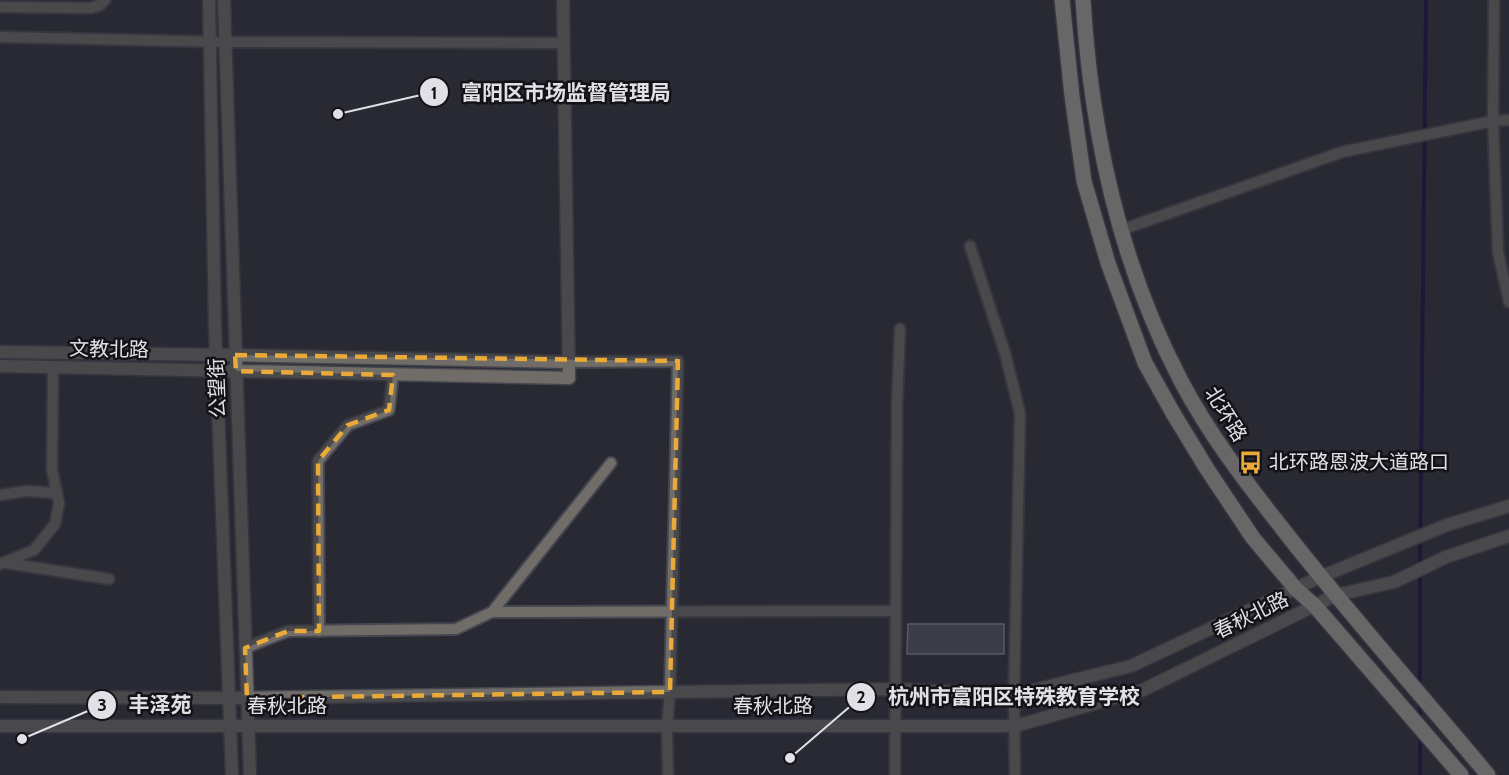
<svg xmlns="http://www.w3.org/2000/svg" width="1509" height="775" font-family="Cabin,'Noto Sans SC',sans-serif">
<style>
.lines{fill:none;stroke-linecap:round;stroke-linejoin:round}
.stream{stroke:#11013d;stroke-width:4}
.building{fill:#52525d;stroke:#92929e;stroke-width:1.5}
.minor-casing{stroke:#464650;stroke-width:14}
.tertiary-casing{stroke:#464650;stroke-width:15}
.primary-casing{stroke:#464650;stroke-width:18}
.minor{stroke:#706d69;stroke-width:10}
.tertiary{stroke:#706d69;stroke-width:12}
.primary{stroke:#b6b0a7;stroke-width:15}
.marked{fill:none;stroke:#eaaa39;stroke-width:4.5;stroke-dasharray:12 8;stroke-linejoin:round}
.labels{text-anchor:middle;stroke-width:5;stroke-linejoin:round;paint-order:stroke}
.street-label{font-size:20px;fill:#e0e0e7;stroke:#121217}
.poi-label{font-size:20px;fill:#e0e0e7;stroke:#121217;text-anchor:start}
.leader{fill:none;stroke:#e0e0e7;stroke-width:2}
.callout-dot{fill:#e0e0e7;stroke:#121217;stroke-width:2}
.mark-label{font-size:18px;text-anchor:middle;font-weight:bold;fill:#111}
.callout-label{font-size:21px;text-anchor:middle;font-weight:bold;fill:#e0e0e7;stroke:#121217;stroke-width:5;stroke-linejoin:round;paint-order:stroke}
</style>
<rect width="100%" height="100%" fill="#292933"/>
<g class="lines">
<g class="stream">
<path d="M1420 566 1426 0"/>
<path d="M1420 574V686"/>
<path d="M1420 703V719"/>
<path d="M1420 775V736"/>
</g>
</g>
<path class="building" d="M908 624H1004V654H907Z"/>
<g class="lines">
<defs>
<g id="minor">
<path d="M1494 0 1493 121 1498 252 1509 302"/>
<path d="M0 7 91 8 100 5 105 0"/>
<path d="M0 37 225 42 564 43"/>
<path d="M1121 230 1342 152 1493 121 1509 120"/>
<path d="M970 246 1005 353 1020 414 1014 695 1015 775"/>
<path d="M569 362 678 361 670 692 667 726 668 775"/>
<path d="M0 495 27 491 57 493"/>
<path d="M6 563 109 579"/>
<path d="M0 564 34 550 55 524 59 503 52 470 53 368"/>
<path d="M492 612 611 463"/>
<path d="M319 631 318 461 348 425 389 410 393 375"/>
<path d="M245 648 288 631 456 629 492 612 895 611"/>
<path d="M895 775 897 404 900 329"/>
</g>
<g id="tertiary">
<path d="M209 0 215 328 232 775"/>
<path d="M224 0 250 775"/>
<path d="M0 352 235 355 569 362"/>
<path d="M0 366 569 378 563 0"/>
<path d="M0 697 229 698 895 689 1014 695 1131 666 1320 577 1447 525 1509 506"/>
<path d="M0 726H1015L1143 690 1336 595 1394 582 1446 557 1509 536"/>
</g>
<g id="primary">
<path d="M1062 0 1072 96 1084 181 1108 263 1145 363 1173 413 1207 469 1253 538 1296 589 1315 606 1461 775"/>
<path d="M1083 0C1091 131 1119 262 1180 379 1208 433 1245 481 1282 528 1348 613 1420 693 1488 775"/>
</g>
</defs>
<use href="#minor" class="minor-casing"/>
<use href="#tertiary" class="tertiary-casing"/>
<use href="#primary" class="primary-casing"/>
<use href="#minor" class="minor"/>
<use href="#tertiary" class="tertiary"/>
<use href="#primary" class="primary"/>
</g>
<path d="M0 0H1509V775H0ZM235 355 678 361 670 692 247 698 245 648 288 631H319L318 461 348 425 389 410 393 375 236 371Z" fill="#292933" fill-opacity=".55" fill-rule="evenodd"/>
<path class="marked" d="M235 355 678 361 670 692 247 698 245 648 288 631H319L318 461 348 425 389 410 393 375 236 371Z"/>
<defs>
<symbol id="bus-bare" viewBox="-9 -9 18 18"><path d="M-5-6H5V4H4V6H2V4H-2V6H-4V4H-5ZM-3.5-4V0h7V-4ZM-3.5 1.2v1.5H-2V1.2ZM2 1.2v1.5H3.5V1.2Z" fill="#eaaa39" stroke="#121217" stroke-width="2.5" paint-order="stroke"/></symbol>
</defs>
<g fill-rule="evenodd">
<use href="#bus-bare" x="1234" y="446" width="33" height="33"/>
</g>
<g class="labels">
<g class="street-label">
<text transform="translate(109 349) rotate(1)" y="7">文教北路</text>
<text transform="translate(217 388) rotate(-92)" y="7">公望街</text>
<text transform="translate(1226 414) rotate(58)" y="7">北环路</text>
<text transform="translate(1251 615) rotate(-26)" y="7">春秋北路</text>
<text x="287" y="713">春秋北路</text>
<text x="773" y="713">春秋北路</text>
</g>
<g class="poi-label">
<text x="1269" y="469">北环路恩波大道路口</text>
</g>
</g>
<path class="leader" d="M338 114L434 92M790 758L861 697M22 739L102 705"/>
<g class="callout-dot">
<circle cx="338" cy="114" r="6"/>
<circle cx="790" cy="758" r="6"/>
<circle cx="22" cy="739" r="6"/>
<circle cx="434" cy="92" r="15"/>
<circle cx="861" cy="697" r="15"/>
<circle cx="102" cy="705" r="15"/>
</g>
<g class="mark-label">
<text x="434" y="99">1</text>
<text x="861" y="703">2</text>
<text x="102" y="711">3</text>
</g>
<g class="callout-label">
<text x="566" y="100">富阳区市场监督管理局</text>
<text x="1014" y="704">杭州市富阳区特殊教育学校</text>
<text x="160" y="712">丰泽苑</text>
</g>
</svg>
